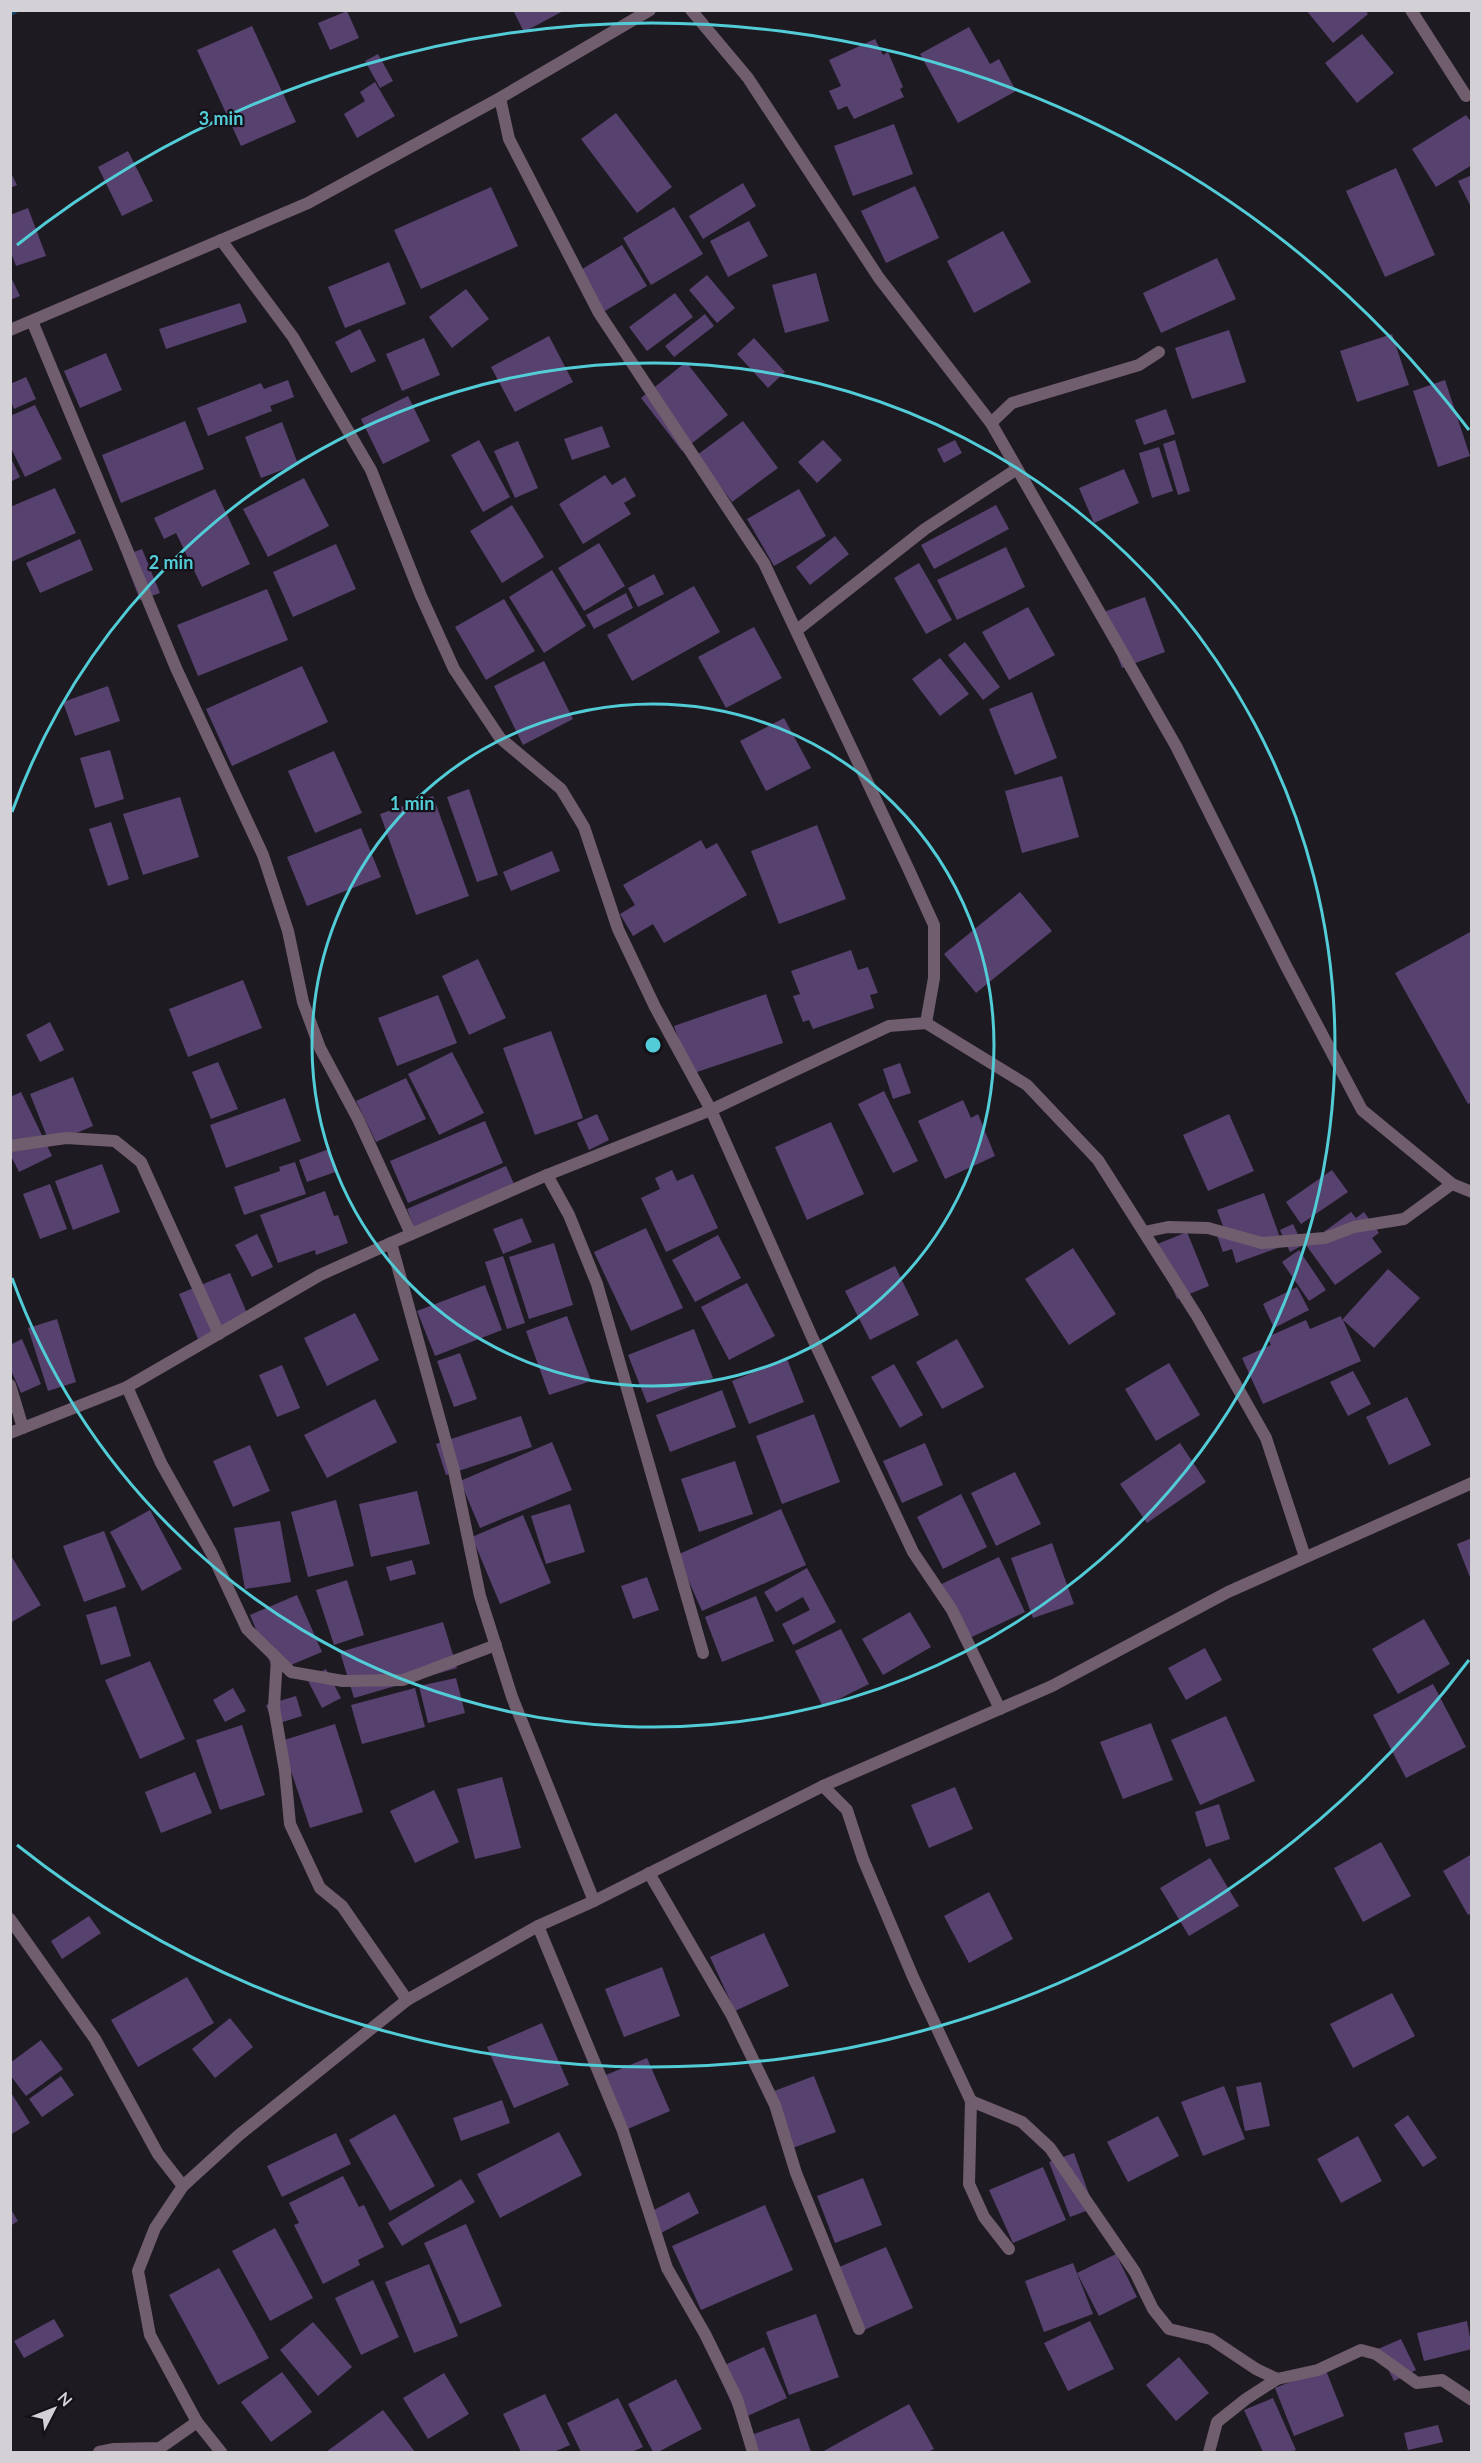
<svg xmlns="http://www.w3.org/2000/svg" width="1482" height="2463" font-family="Lato,sans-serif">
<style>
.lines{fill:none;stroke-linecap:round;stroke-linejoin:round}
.stream{stroke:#13486a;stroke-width:8}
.building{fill:#57416f}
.minor{stroke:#705d6d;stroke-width:12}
.ring{fill:none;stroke:#52ccd6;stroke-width:3}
.centre{fill:#52ccd6;stroke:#151119;stroke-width:3}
.ring-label{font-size:18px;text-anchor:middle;font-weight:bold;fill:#52ccd6;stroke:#151119;stroke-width:4.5;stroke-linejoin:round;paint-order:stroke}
</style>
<rect width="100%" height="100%" fill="#1e1a22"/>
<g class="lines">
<path class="stream" d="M10 12 14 10"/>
</g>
<g class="building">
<path d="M513 10H565L524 32Z"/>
<path d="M1306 10H1365L1368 14 1333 43Z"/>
<path d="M347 11 359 38 330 50 318 23Z"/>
<path d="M252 26 296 122 241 146 197 50Z"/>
<path d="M969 27 990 64 999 59 1016 91 958 123 920 54Z"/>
<path d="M1362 34 1394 73 1357 103 1325 63Z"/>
<path d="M875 39 883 55 888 52 903 87 900 89 904 97 854 119 847 106 838 110 829 91 841 86 829 60Z"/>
<path d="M378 54 393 81 380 88 365 61Z"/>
<path d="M375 82 395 116 357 138 344 114 365 101 360 92Z"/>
<path d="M616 113 672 187 637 213 581 139Z"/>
<path d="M1466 115 1472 123V165L1436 187 1412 149Z"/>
<path d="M894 124 913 174 853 196 834 146Z"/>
<path d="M128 151 153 201 122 216 98 167Z"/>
<path d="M1396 168 1435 255 1385 277 1346 191Z"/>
<path d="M10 171 17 185 10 188Z"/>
<path d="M1472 175V209L1458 181Z"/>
<path d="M743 183 756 206 703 239 689 216Z"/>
<path d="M915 186 939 238 886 263 861 211Z"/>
<path d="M491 187 518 246 421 289 394 230Z"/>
<path d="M674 207 703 254 651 285 623 238Z"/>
<path d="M28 208 46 256 16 266 10 250V215Z"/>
<path d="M749 221 768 256 728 277 710 241Z"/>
<path d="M1003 231 1031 282 974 313 947 261Z"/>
<path d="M622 245 647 286 603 312 579 271Z"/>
<path d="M1217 258 1236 299 1161 333 1143 293Z"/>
<path d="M389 262 406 304 345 328 328 287Z"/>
<path d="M816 273 829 321 785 333 772 285Z"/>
<path d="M10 275 20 296 10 300Z"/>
<path d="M707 275 735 308 717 323 689 290Z"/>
<path d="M466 289 489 319 452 348 429 317Z"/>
<path d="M675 293 693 317 647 351 629 327Z"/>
<path d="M240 303 247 322 166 349 159 329Z"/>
<path d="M705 314 714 326 674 357 665 346Z"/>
<path d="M360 329 376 361 351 373 335 342Z"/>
<path d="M1229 330 1246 382 1192 399 1175 348Z"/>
<path d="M1392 334 1409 385 1357 402 1340 351Z"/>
<path d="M549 336 573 382 515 412 491 367Z"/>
<path d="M424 338 440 375 402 391 386 354Z"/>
<path d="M754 338 785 372 768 388 737 354Z"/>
<path d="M106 353 122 390 80 408 64 371Z"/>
<path d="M686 362 728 415 682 451 641 398Z"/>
<path d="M26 377 36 399 14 409 10 400V384Z"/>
<path d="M288 380 294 397 270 406 272 411 208 436 197 408 261 383 264 389Z"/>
<path d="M1445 380 1470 456 1438 467 1413 391Z"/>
<path d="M408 396 430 441 383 464 361 419Z"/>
<path d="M35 405 62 459 25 477 10 446V416Z"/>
<path d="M1166 409 1175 434 1144 445 1135 420Z"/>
<path d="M185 421 204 469 121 503 102 455Z"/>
<path d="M743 421 778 468 732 502 697 455Z"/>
<path d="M282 422 298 464 261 478 245 437Z"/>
<path d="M602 426 610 447 572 460 564 439Z"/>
<path d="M479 440 510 497 483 512 451 455Z"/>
<path d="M823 440 842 460 817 483 798 462Z"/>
<path d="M955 440 962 453 944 463 937 449Z"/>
<path d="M1175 440 1190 491 1178 495 1163 444Z"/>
<path d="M518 441 538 488 515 498 494 451Z"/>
<path d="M1159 447 1173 491 1152 498 1139 453Z"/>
<path d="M10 456 20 477 10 482Z"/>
<path d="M1124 469 1139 503 1094 523 1079 488Z"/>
<path d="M605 475 612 485 625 477 636 496 624 503 631 514 583 544 559 504Z"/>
<path d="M304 478 329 526 268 557 243 509Z"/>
<path d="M55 488 76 533 11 562 10 507Z"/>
<path d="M215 489 250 564 202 587 176 533 164 539 154 518Z"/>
<path d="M799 489 826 536 774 566 747 519Z"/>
<path d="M512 505 544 557 502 583 470 531Z"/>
<path d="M996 505 1009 529 934 569 921 545Z"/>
<path d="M835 536 849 554 810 585 796 567Z"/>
<path d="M80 539 93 570 40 593 26 563Z"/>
<path d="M599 543 625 586 584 611 558 568Z"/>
<path d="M336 544 356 589 293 617 273 572Z"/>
<path d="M1006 547 1025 587 957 620 937 580Z"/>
<path d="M142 549 160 593 140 600 123 556Z"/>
<path d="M919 563 952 620 926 634 894 578Z"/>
<path d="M552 570 586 626 544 653 509 597Z"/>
<path d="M654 574 664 594 638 607 628 588Z"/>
<path d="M694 586 720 632 632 681 607 635Z"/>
<path d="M267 589 288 640 198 676 177 625Z"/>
<path d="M626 593 633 608 594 629 586 615Z"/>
<path d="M1145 597 1165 652 1122 668 1101 613Z"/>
<path d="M504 599 535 651 486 680 455 627Z"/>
<path d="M1028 607 1055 655 1009 680 982 632Z"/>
<path d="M754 627 782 678 726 708 698 657Z"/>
<path d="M965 642 1000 687 983 700 948 655Z"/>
<path d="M940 658 969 694 940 716 912 679Z"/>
<path d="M544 661 573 719 523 745 494 686Z"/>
<path d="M302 666 328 722 232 766 206 709Z"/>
<path d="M108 686 120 721 75 736 63 702Z"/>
<path d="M1032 692 1057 758 1015 775 989 709Z"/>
<path d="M784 718 811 768 766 791 740 741Z"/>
<path d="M110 750 124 799 95 808 80 758Z"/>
<path d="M334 751 362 813 315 833 288 771Z"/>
<path d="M1062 776 1079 837 1022 853 1005 791Z"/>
<path d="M469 789 498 875 477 882 447 797Z"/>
<path d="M433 796 469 896 416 915 380 814Z"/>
<path d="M180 797 199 857 143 875 123 814Z"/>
<path d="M111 822 129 879 108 886 89 829Z"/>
<path d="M817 825 846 899 779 924 751 851Z"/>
<path d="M361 828 381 877 307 906 287 857Z"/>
<path d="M701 840 706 849 717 843 747 895 664 943 653 924 633 936 620 914 635 905 623 885Z"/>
<path d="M552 851 560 871 511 891 503 872Z"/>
<path d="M1020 892 1052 931 976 993 944 954Z"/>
<path d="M1472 931V1102L1468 1104 1395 973Z"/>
<path d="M851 950 858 970 868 967 878 993 870 995 874 1008 813 1029 809 1020 803 1022 793 996 800 994 791 971Z"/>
<path d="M478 959 506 1018 469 1035 442 976Z"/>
<path d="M243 980 262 1028 188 1057 169 1009Z"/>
<path d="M766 994 783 1043 691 1074 674 1026Z"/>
<path d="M438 995 457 1043 397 1066 378 1018Z"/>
<path d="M50 1022 64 1050 40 1062 26 1035Z"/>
<path d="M551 1031 583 1118 535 1135 503 1048Z"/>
<path d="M452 1052 484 1113 439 1135 408 1074Z"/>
<path d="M218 1062 238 1109 211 1119 192 1072Z"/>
<path d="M900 1063 911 1093 893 1099 883 1069Z"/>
<path d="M73 1077 93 1126 50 1144 30 1094Z"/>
<path d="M406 1078 426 1119 376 1142 356 1101Z"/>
<path d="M884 1091 918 1161 893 1173 858 1104Z"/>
<path d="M21 1092 52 1156 19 1172 10 1154V1097Z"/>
<path d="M285 1098 301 1141 226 1168 210 1125Z"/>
<path d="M963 1100 971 1118 978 1114 995 1156 945 1179 918 1121Z"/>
<path d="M597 1114 609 1140 589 1150 577 1123Z"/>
<path d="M1229 1114 1254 1171 1208 1191 1183 1135Z"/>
<path d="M485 1121 503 1163 408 1203 390 1161Z"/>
<path d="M831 1122 864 1194 807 1220 775 1147Z"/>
<path d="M329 1149 338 1171 307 1182 299 1160Z"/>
<path d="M295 1162 306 1194 244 1215 234 1187 280 1171 279 1167Z"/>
<path d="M102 1164 120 1212 73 1230 55 1181Z"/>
<path d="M506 1166 514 1184 414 1227 407 1209Z"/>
<path d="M672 1170 677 1181 693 1174 718 1228 666 1252 641 1198 660 1189 655 1178Z"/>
<path d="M1332 1170 1348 1192 1301 1224 1286 1202Z"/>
<path d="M50 1184 67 1229 40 1239 23 1194Z"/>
<path d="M325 1191 334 1216 338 1215 348 1243 316 1255 315 1250 278 1263 260 1215Z"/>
<path d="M1264 1193 1283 1246 1236 1263 1232 1249 1223 1252 1215 1230 1223 1226 1217 1210Z"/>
<path d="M1351 1212 1356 1218 1364 1212 1379 1233 1372 1238 1382 1252 1335 1285 1306 1245Z"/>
<path d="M522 1218 532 1242 503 1254 493 1229Z"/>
<path d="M1293 1224 1303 1245 1290 1252 1280 1230Z"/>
<path d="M646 1228 683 1308 631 1331 594 1252Z"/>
<path d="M1187 1232 1209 1286 1177 1299 1155 1245Z"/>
<path d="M257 1234 273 1267 252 1277 235 1245Z"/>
<path d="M718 1235 741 1278 695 1302 672 1260Z"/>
<path d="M554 1243 573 1305 529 1319 509 1257Z"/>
<path d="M1073 1248 1116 1314 1069 1345 1025 1279Z"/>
<path d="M1299 1250 1326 1290 1309 1301 1282 1262Z"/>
<path d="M503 1256 525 1323 507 1329 485 1262Z"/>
<path d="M895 1266 919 1315 870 1340 845 1291Z"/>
<path d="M1388 1269 1420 1298 1374 1348 1343 1320 1361 1361 1263 1404 1242 1358 1271 1345 1267 1337 1306 1320 1310 1329 1341 1316 1342 1320Z"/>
<path d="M230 1273 249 1318 198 1339 179 1294Z"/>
<path d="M747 1283 775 1336 729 1360 701 1307Z"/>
<path d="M485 1285 502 1330 435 1356 417 1311Z"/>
<path d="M1297 1287 1309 1310 1274 1328 1263 1304Z"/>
<path d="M355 1313 379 1360 327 1386 304 1338Z"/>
<path d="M567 1316 591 1381 549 1395 526 1331Z"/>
<path d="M57 1319 76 1382 48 1391 28 1328Z"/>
<path d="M694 1329 713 1378 647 1403 628 1355Z"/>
<path d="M22 1339 41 1384 21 1393 10 1368V1345Z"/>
<path d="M957 1339 984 1387 942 1409 916 1362Z"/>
<path d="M460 1353 477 1399 454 1407 437 1361Z"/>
<path d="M787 1359 804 1402 749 1424 732 1381Z"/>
<path d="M1169 1363 1200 1415 1156 1441 1125 1389Z"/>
<path d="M894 1364 923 1415 900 1428 871 1377Z"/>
<path d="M282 1365 300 1408 277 1417 259 1375Z"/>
<path d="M1353 1371 1371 1404 1348 1416 1330 1382Z"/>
<path d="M722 1390 736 1427 670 1452 656 1415Z"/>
<path d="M1407 1397 1431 1445 1389 1465 1366 1417Z"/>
<path d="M375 1399 397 1442 327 1478 304 1435Z"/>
<path d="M814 1414 840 1482 782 1504 756 1436Z"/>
<path d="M521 1416 532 1447 446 1475 436 1444Z"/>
<path d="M552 1442 572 1490 480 1528 460 1481Z"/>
<path d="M925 1443 943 1485 902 1503 883 1461Z"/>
<path d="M1180 1443 1206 1482 1147 1523 1120 1484Z"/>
<path d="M250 1445 270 1491 233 1507 213 1461Z"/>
<path d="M735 1461 753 1514 699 1532 681 1479Z"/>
<path d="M1015 1472 1041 1524 996 1546 971 1493Z"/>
<path d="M417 1491 430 1544 371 1557 359 1504Z"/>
<path d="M961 1494 987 1547 943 1569 917 1517Z"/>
<path d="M336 1500 354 1566 308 1577 291 1512Z"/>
<path d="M570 1504 585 1552 546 1564 531 1516Z"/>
<path d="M781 1509 806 1565 702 1611 677 1555Z"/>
<path d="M150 1510 182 1569 142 1591 110 1532Z"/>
<path d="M523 1515 551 1583 500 1604 472 1537Z"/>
<path d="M280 1521 291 1582 245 1589 234 1528Z"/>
<path d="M104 1531 126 1587 84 1602 63 1546Z"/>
<path d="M1472 1538V1580H1471L1457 1544Z"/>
<path d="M1052 1543 1074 1604 1033 1618 1011 1558Z"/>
<path d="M10 1554 41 1605 10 1623Z"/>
<path d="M999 1557 1025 1612 961 1642 935 1587Z"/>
<path d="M412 1560 416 1574 390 1581 386 1567Z"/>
<path d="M807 1568 836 1622 793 1645 782 1624 810 1610 803 1597 776 1612 764 1592Z"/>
<path d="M647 1577 659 1610 633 1619 621 1586Z"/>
<path d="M347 1580 364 1635 334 1645 316 1590Z"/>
<path d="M297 1595 322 1652 274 1672 250 1615Z"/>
<path d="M756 1596 774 1641 722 1662 705 1617Z"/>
<path d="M116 1606 131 1656 101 1665 86 1615Z"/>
<path d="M910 1612 931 1647 883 1675 862 1639Z"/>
<path d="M1424 1619 1450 1664 1398 1694 1372 1649Z"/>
<path d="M443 1622 457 1668 354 1698 340 1652Z"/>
<path d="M841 1629 869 1684 823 1707 795 1651Z"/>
<path d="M1205 1648 1222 1680 1186 1700 1168 1668Z"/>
<path d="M150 1661 185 1739 140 1759 105 1680Z"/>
<path d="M326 1669 341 1698 322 1708 307 1679Z"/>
<path d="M456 1678 465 1713 428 1723 419 1686Z"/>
<path d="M1433 1684 1466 1747 1406 1778 1373 1715Z"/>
<path d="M233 1688 246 1711 225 1722 213 1700Z"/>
<path d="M415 1688 425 1727 362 1744 351 1705Z"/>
<path d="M296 1696 302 1716 273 1725 266 1705Z"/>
<path d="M1226 1716 1255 1781 1200 1805 1171 1740Z"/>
<path d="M1151 1723 1173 1780 1123 1799 1100 1742Z"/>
<path d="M335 1724 363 1812 310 1828 281 1741Z"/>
<path d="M242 1725 265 1795 220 1810 196 1740Z"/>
<path d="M195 1772 212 1813 161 1833 145 1792Z"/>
<path d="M502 1777 521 1848 475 1859 457 1789Z"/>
<path d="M955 1787 973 1829 929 1848 911 1805Z"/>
<path d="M434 1790 459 1842 415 1863 390 1811Z"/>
<path d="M1219 1804 1230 1839 1206 1847 1195 1812Z"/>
<path d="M1381 1842 1411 1896 1363 1922 1334 1868Z"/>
<path d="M1472 1854V1913L1468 1915 1443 1871Z"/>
<path d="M1210 1858 1239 1906 1189 1936 1160 1888Z"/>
<path d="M989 1892 1013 1939 969 1963 944 1916Z"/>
<path d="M89 1916 101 1933 62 1959 51 1941Z"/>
<path d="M764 1933 789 1986 735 2011 710 1957Z"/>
<path d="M662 1967 680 2016 624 2037 605 1989Z"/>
<path d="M187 1977 214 2023 138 2067 111 2020Z"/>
<path d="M1392 1993 1415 2036 1353 2068 1330 2024Z"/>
<path d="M230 2018 253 2047 215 2078 192 2049Z"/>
<path d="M542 2023 569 2085 514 2108 487 2047Z"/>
<path d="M41 2040 63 2069 26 2096 10 2075V2063Z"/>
<path d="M647 2058 670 2111 623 2131 601 2077Z"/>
<path d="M61 2076 74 2095 42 2117 29 2099Z"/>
<path d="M814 2076 836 2132 790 2149 769 2093Z"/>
<path d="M1261 2082 1270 2126 1245 2131 1236 2087Z"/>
<path d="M1224 2086 1245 2139 1203 2156 1181 2102Z"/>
<path d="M10 2091 30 2123 10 2135Z"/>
<path d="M502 2100 510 2123 461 2141 453 2118Z"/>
<path d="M395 2114 435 2186 390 2211 349 2140Z"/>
<path d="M1408 2115 1437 2158 1423 2167 1394 2125Z"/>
<path d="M1158 2116 1179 2156 1128 2182 1107 2142Z"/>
<path d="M559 2132 582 2175 500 2218 477 2174Z"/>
<path d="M336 2133 351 2164 282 2197 267 2166Z"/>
<path d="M1358 2136 1382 2181 1341 2203 1317 2159Z"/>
<path d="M1074 2153 1094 2208 1070 2217 1049 2162Z"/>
<path d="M1043 2167 1066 2220 1013 2243 989 2190Z"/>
<path d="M343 2176 359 2207 364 2205 384 2247 358 2260 360 2265 323 2284 294 2225 299 2223 289 2203Z"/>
<path d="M863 2178 882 2225 835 2243 817 2196Z"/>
<path d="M461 2179 475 2202 402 2246 388 2223Z"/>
<path d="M689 2192 699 2213 661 2233 650 2212Z"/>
<path d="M765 2205 793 2270 701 2310 672 2246Z"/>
<path d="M10 2208 18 2221 10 2226Z"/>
<path d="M466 2224 502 2306 460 2324 424 2243Z"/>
<path d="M275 2228 313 2298 270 2321 232 2251Z"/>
<path d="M886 2247 913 2308 864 2330 837 2268Z"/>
<path d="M1116 2254 1137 2297 1099 2316 1077 2273Z"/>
<path d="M1073 2263 1093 2314 1044 2332 1025 2281Z"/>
<path d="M429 2264 458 2336 414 2353 385 2282Z"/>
<path d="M219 2268 269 2358 218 2385 169 2295Z"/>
<path d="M373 2280 399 2337 361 2355 335 2298Z"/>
<path d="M816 2314 839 2377 789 2395 766 2332Z"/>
<path d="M54 2319 64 2336 24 2358 14 2341Z"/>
<path d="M1090 2321 1114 2369 1068 2391 1044 2343Z"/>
<path d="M1467 2321 1472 2349 1424 2361 1417 2333Z"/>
<path d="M313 2322 352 2367 318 2396 280 2350Z"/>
<path d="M1401 2339 1416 2370 1394 2381 1378 2349Z"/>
<path d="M764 2347 787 2398 739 2420 716 2369Z"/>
<path d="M1179 2357 1209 2393 1176 2421 1146 2385Z"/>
<path d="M1325 2368 1344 2416 1294 2436 1275 2388Z"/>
<path d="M282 2372 312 2412 271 2442 241 2402Z"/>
<path d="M444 2373 469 2414 428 2439 403 2398Z"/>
<path d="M676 2379 702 2429 658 2452H653L628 2404Z"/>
<path d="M545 2394 570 2445 554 2452H521L503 2414Z"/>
<path d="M618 2398 643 2447 632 2452H581L567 2423Z"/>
<path d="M1273 2398 1296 2450 1291 2452H1263L1244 2410Z"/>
<path d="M909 2404 934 2449 928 2452H822Z"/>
<path d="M383 2410 415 2452H326Z"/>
<path d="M799 2418 811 2452H758L751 2435Z"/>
<path d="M1438 2425 1443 2442 1408 2450 1404 2433Z"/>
</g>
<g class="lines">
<g class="minor">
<path d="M691 10 748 78 879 278 991 423 1176 746 1286 966 1362 1110 1452 1184 1472 1192"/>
<path d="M1411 10 1466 96"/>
<path d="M500 98 509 139 599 313 764 563 908 868 934 925V978L926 1023"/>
<path d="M221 240 293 337 371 470 421 596 454 669 500 738 561 789 584 827 618 929 655 1007 711 1110 812 1337 913 1552 952 1610 1000 1709"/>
<path d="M32 321 176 668 263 855 288 931 303 1002 320 1048 358 1119 411 1234"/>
<path d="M10 330 308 203 500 98 650 10"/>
<path d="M991 423 1012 403 1139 365 1159 352"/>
<path d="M797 630 925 529 1017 469"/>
<path d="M10 1146 66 1138 115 1141 141 1162 219 1334"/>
<path d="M547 1175 569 1215 597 1284 703 1653"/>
<path d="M1144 1232 1168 1227 1208 1228 1262 1243 1325 1238 1354 1227 1404 1219 1452 1184"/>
<path d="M391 1243 454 1471 480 1596 512 1697 594 1901"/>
<path d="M10 1385 23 1428"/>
<path d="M127 1387 161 1463 212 1554 247 1629 291 1672 343 1681 403 1680 496 1645"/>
<path d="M10 1433 127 1387 320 1275 391 1243 547 1175 711 1110 889 1026 926 1023 1027 1085 1098 1160 1197 1316 1266 1438 1305 1557"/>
<path d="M277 1658 274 1707 285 1771 290 1824 320 1888 342 1906 407 2000"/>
<path d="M823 1786 847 1810 863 1859 913 1977 971 2101 969 2184 984 2217 1009 2249"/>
<path d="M649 1873 731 2014 775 2105 796 2173 859 2329"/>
<path d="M10 1919 95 2039 158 2154 183 2186"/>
<path d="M538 1926 623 2131 667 2268 705 2334 737 2399 753 2452"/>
<path d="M971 2101 1022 2122 1050 2148 1135 2272 1153 2309 1169 2329 1211 2339 1256 2369 1277 2379 1318 2370 1361 2350 1376 2354 1417 2383 1442 2380 1472 2400"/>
<path d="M99 2452 114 2449 160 2448 197 2422"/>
<path d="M221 2452 197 2422 150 2335 138 2271 155 2228 183 2186 239 2135 407 2000 538 1926 594 1901 823 1786 1052 1686 1228 1592 1472 1483"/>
<path d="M1209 2452 1217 2422 1246 2399 1277 2379"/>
</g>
</g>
<g class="ring">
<circle cx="653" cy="1045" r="341"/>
<path d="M12 812A682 682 0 1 1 12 1278"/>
<path d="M1469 1660A1022 1022 0 0 1 17 1845M17 245A1022 1022 0 0 1 1469 430"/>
</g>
<circle cx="653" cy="1045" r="9" class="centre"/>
<g class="ring-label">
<text x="221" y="125">3 min</text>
<text x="171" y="569">2 min</text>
<text x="412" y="810">1 min</text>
</g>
<rect width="1482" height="2463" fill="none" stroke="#d3d0d6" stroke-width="24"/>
<g transform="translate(54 2409) rotate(48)" stroke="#151119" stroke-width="4.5" paint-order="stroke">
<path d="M0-4.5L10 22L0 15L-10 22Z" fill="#d3d0d6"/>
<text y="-9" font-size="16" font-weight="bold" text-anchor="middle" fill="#d3d0d6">N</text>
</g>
</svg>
